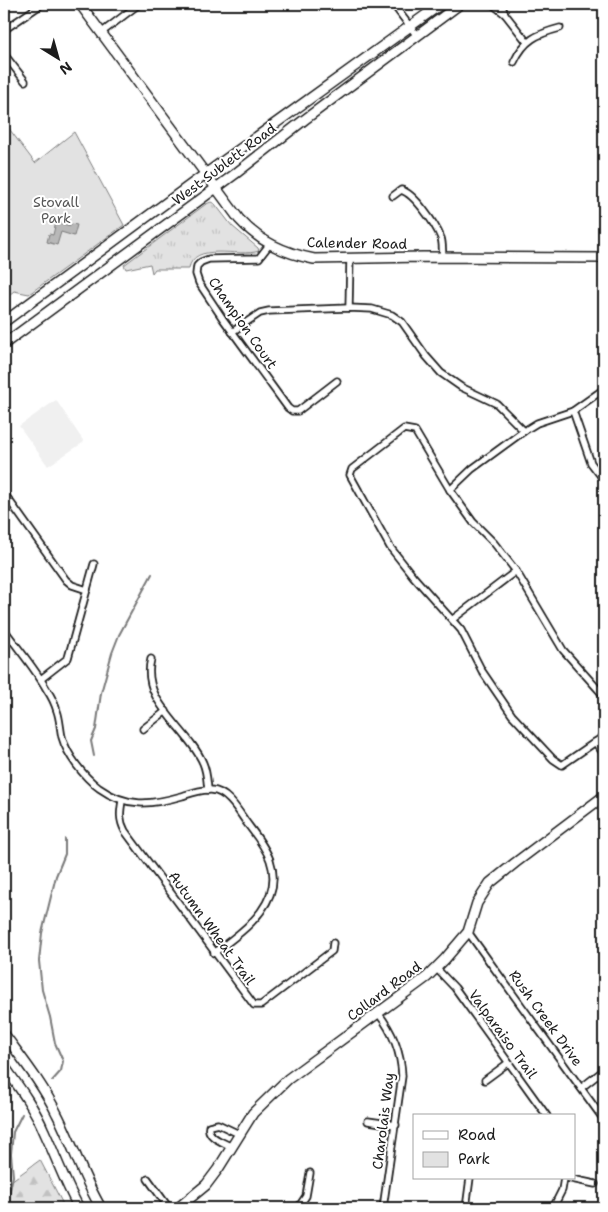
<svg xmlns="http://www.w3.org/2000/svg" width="608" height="1212" font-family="'Shantell Sans',sans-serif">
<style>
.built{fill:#f0f0f0}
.grass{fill:url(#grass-tufts);stroke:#7f7f7f}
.forest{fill:url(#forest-firs);stroke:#7f7f7f}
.green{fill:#e2e2e2;stroke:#7f7f7f}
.water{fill:#b8b8b8;stroke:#7a7a7a}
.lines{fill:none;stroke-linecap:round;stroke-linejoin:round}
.stream{stroke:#7a7a7a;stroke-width:2}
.street-casing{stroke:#1c1c1c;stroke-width:9}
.secondary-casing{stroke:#1c1c1c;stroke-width:12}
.street{stroke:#fff;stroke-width:5.5}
.secondary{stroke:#fff;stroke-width:9}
.labels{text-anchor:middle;stroke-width:4;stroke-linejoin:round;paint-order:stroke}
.street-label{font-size:14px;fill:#1c1c1c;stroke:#fff}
.park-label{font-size:14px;fill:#575757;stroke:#fff}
</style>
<defs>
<pattern id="grass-tufts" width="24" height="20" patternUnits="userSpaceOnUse" patternTransform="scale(1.25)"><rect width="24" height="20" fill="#e2e2e2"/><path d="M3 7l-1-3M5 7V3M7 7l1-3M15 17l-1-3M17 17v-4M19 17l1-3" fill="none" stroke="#c1c1c1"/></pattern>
<pattern id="forest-firs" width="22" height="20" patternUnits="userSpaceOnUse" patternTransform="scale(1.25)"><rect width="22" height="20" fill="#e2e2e2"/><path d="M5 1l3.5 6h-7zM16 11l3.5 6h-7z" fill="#c1c1c1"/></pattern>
</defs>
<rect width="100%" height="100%" fill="#fff"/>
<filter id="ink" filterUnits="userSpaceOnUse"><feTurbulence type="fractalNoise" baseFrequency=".02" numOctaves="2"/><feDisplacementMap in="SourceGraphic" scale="10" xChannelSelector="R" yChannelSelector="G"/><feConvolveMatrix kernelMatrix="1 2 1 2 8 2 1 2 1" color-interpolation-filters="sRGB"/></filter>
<g filter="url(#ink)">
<path class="built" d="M56 400 84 442 48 466 19 426Z"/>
<path class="grass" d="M211 202 215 204 232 226 258 248 259 251C239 258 193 241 189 269H155L152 273 150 264 126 269 124 265 206 204Z"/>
<path class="forest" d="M40 1160 65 1208H4V1186Z"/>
<path class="green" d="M4 122 35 163 74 132 124 225 29 294 14 291 4 299Z"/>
<path class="water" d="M56 222 71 226 72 224 77 225 74 236 61 232 57 245 47 242 49 234 53 235Z"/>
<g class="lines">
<g class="stream">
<path d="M94 756 91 741 96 729 101 693 112 653 119 635 152 574"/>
<path d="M52 1081 61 1071 63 1061 55 1043 50 1017 42 990 39 961 42 933 56 876 65 854V839"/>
<path d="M6 1208 13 1176 11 1154 13 1132 22 1114"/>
</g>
<defs>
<g id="street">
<path d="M393 4 417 36"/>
<path d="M492 4 505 14 527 42"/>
<path d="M501 4 505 14"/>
<path d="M4 30 42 4"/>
<path d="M101 33 139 4"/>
<path d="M4 54 25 81"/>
<path d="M514 62C524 40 537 34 560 28"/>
<path d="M393 196 401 190C414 193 436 225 441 238 443 244 442 251 443 257"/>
<path d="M269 245 259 258 209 259 201 262 197 266 196 274 199 283 223 319 288 408 292 411H298L337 381"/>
<path d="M349 308 350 258"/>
<path d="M232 332 260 313 269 311 349 308 372 309 392 315 402 322 426 356 441 373 461 387 497 404 524 431"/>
<path d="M573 411 591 463 604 480"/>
<path d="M450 490 472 469 524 431 537 423 573 411 604 389"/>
<path d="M4 493 66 580 72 585 87 590"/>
<path d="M453 619 516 571"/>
<path d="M4 629C18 649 35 668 47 690 51 696 55 704 57 711 60 719 60 728 62 737 67 755 83 776 99 788 127 808 151 805 182 796 191 793 201 789 211 790 227 791 238 810 246 822 255 834 265 846 270 860 285 903 243 931 214 953"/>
<path d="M151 659C140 702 188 728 203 763 207 772 207 781 208 790"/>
<path d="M41 679 68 658 94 564"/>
<path d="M604 696 563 650 516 571 494 543 473 522 450 490 415 431 404 429 352 469 350 475 390 547 413 576 461 630 482 671 512 715 553 759 562 765 604 736"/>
<path d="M143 729 166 711"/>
<path d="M595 742 604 754"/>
<path d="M122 801C120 812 119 820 125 831L254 1005H261L332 951 333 943"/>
<path d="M468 932 604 1120"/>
<path d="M436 968 455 988 547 1116"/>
<path d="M378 1013C393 1032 401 1052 402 1076L383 1208"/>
<path d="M485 1080 508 1063"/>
<path d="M581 1088 604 1070"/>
<path d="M368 1121 396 1125"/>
<path d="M232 1147C223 1142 206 1137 209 1126L218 1124 239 1134"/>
<path d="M567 1178 595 1184"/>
<path d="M148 1179 169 1208"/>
<path d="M298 1208 306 1196 310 1173"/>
<path d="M466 1208 470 1178"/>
<path d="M553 1208 562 1190 564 1178"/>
</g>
<g id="secondary">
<path d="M80 4 239 219C260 242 284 253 314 259L423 257 604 258"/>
<path d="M4 322 197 180 441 4"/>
<path d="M4 344 235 174 304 120 460 4"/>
<path d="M4 1034C23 1060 43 1085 57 1114 73 1145 83 1178 101 1208"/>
<path d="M4 1066C19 1087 34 1107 44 1131 56 1157 65 1183 79 1208"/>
<path d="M178 1208 206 1185 218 1169 253 1113 288 1079 427 977 445 959 468 932 477 903 490 883 515 863 604 796"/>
</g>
</defs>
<use href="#street" class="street-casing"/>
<use href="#secondary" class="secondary-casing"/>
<use href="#street" class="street"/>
<use href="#secondary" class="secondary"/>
</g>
</g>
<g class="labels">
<g class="street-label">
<text transform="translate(224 164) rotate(-37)" y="5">West Sublett Road</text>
<text transform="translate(357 243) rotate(1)" y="5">Calender Road</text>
<text transform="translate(243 323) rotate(55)" y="5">Champion Court</text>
<text transform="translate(212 928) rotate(54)" y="5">Autumn Wheat Trail</text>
<text transform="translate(384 991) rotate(-37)" y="5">Collard Road</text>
<text transform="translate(546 1018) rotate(54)" y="5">Rush Creek Drive</text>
<text transform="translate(503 1034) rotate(54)" y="5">Valparaiso Trail</text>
<text transform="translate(383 1121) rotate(-83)" y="5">Charolais Way</text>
</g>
<g class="park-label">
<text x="56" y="207">Stovall<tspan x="56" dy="16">Park</tspan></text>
</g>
</g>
<rect width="608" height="1212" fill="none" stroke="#fff" stroke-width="20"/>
<rect x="10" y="10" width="588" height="1192" fill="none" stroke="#1c1c1c" stroke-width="2" filter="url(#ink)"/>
<rect x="413" y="1114" width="162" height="65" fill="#ffffff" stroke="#a4a4a4"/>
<rect x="423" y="1131" width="25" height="8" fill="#ffffff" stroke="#a4a4a4"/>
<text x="458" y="1140" font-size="15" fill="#1c1c1c">Road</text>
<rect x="423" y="1152" width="25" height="15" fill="#e2e2e2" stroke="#a4a4a4"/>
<text x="458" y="1164" font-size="15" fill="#1c1c1c">Park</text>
<g transform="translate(58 58) rotate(143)" stroke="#ffffff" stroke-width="4" paint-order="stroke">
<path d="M0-4L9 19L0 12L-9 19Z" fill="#1c1c1c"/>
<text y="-8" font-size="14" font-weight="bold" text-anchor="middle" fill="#1c1c1c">N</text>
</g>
</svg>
